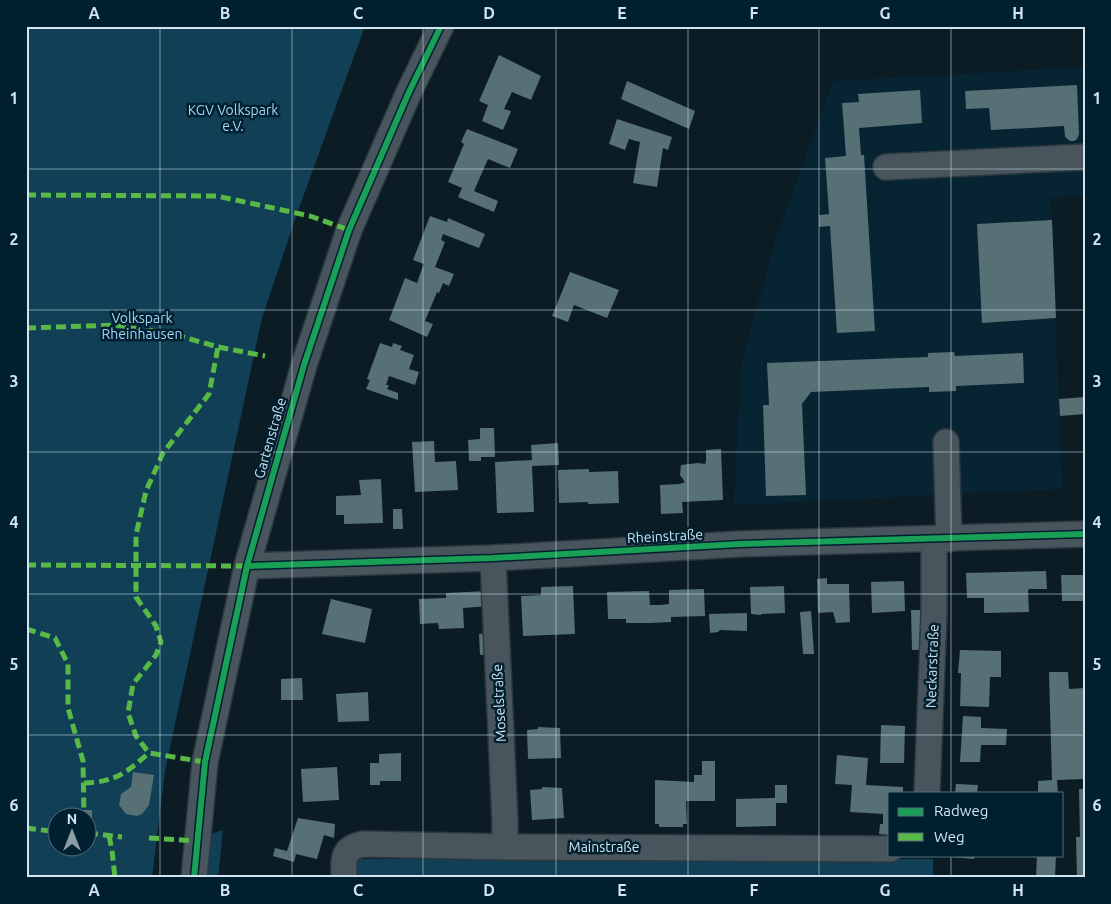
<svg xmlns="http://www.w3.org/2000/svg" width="1111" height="904" font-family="Ubuntu,sans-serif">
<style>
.built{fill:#072433}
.green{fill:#113f55;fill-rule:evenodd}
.building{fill:#577075}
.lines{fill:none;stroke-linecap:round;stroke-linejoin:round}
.minor-casing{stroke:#2c383f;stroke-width:28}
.minor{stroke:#48555c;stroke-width:25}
.quiet{stroke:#58b947;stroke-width:5;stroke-dasharray:10 5;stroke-linecap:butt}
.cycleway-casing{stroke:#002030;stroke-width:9}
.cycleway{stroke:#1a9f57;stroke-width:6}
.grid{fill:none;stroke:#d2e4ef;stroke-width:1;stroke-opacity:0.55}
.labels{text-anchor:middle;stroke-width:5;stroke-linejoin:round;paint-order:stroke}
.park-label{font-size:14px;fill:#a1d6f5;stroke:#002030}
.street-label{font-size:14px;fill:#d2e4ef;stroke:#002030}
.neatline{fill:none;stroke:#d2e4ef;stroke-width:2}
.grid-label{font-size:16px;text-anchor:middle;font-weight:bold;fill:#d2e4ef}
</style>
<rect width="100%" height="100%" fill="#0b1c25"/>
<path class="built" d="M1085 67V196L1051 198 1062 489 734 505 741 363 777 235 833 81Z"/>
<g class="green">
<path d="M26 26H365L298 211 262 318 165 771 152 878H26ZM58 816H88V846H58Z"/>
<path d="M223 830 218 878H205L210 834Z"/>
<path d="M357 859H933V878H356Z"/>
</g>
<g class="building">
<path d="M499 55 541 76 531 100 512 92 504 109 511 111 503 130 482 121 488 105 479 101Z"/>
<path d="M627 81 695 111 689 129 621 99Z"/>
<path d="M1077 85 1079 134 1077 139 1074 141H1070L1065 137 1064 126 991 130 989 108 966 109 965 91Z"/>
<path d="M920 90 922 123 859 128 861 155H864L875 331 837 333 830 226 819 227V215L829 214 825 158 846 156 842 103 859 102 858 94Z"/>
<path d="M617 119 672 137 668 150 663 148 657 187 633 183 640 142 629 139 625 150 609 144Z"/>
<path d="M467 129 518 149 510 168 488 159 474 191 498 201 494 212 458 197 462 188 448 182 464 144 461 142Z"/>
<path d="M430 216 447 222 448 218 485 234 479 248 443 234 441 240 445 242 435 267 454 274 449 286 443 283 439 293 437 292 425 321 433 324 427 337 389 320 405 278 417 283 420 274 424 264 413 260Z"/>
<path d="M1052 220 1056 318 982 323 977 224Z"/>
<path d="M570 272 619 290 607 318 574 305 568 322 552 316Z"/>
<path d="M380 343 392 347 393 343 402 346 400 350 414 355 409 369 419 372 415 385 389 376 386 385H389L387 389 398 393V400L366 389 370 380 367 379Z"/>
<path d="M954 352 955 356 1023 353 1024 383 956 386V391L929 392V387L811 392 802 404 806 495 766 496 763 405H769L767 363 928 357V353Z"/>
<path d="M1085 397V414L1060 416 1059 399Z"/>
<path d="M480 428H494L495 457H481V461H469L468 440 480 439Z"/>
<path d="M434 441 435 462 456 461 458 490 415 492 412 442Z"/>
<path d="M558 443 559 465 532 466 534 512 497 513 495 462 532 460 531 445Z"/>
<path d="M721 449 723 500 682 502 683 513 661 514 660 485 680 484 685 482 680 475 681 465 698 463 705 464 706 461V450Z"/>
<path d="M589 469V472L618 471 619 503 588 504V502L559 503 558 470Z"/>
<path d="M381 479 383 523 344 524V515H336V496L361 495 359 480Z"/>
<path d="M393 509H402L403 529H393Z"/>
<path d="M1046 571 1047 589H1029L1028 591 1029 612 984 613V598H967L966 573Z"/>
<path d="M1061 575H1085V601H1062Z"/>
<path d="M827 578V584H849L850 622 836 623 833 612 818 613 817 579Z"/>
<path d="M904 581 905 611 872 613 871 582Z"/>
<path d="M573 586 575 634 523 636 521 596 541 595V587Z"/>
<path d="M784 586 785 613 761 614V615L751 614 750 587Z"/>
<path d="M704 589 705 616 671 617V622L650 623H626V619H608L607 592 649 591 650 605H660L669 604V590Z"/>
<path d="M488 591 489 606 463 608 464 628 439 629 438 623 420 624 419 599 446 598V593Z"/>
<path d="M331 599 372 609 365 643 322 634Z"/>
<path d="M911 610H923L921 650H912Z"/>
<path d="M811 611 814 654H803L800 612Z"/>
<path d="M747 613V631L720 630 718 632 710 633 709 614Z"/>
<path d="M490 633 491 654 480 655 479 634Z"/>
<path d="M960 650 1001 651V677H990L989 707 960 706 961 673H958Z"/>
<path d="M1049 672H1068L1069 689 1085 688V779L1057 780 1058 793H1038V781L1052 780Z"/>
<path d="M302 678 303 700H281V679Z"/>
<path d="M368 692 369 721 338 722 336 694Z"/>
<path d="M963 716 981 717V728L1007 729 1006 745H981L980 762H960Z"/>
<path d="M881 725 905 726 904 763H880Z"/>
<path d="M538 727 560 728 561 758 528 759 527 730 538 729Z"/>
<path d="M401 753V781H380V785H370V763H379V754Z"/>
<path d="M837 755 868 758 866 785 903 787V793H890V835L879 834 880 824H883V814L850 812 852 785 835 784Z"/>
<path d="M702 761H715V801H686L687 824H683V827H659V824H655V780L694 782V775H702Z"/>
<path d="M337 767 339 800 303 802 301 769Z"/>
<path d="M133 772 154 775 149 805 142 814 137 816 126 814 119 805 121 794 131 787Z"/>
<path d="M956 784 978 785 977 793H955Z"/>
<path d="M775 785H787V803H776V826L736 827V799L775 798Z"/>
<path d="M542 787 562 788 564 818 532 820 530 790 542 789Z"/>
<path d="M1079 789H1085V876H1077L1076 837H1080Z"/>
<path d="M75 810H92V822H88V816H75Z"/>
<path d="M298 818 335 824 334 838 324 835 317 859 296 854 294 862 273 856 275 848 287 851Z"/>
<path d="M952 855H975L974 859 952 857Z"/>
<path d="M1037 855H1056L1055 878H1036Z"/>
</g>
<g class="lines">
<defs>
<g id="minor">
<path d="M886 167 1085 157"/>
<path d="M946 442 949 539"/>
<path d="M493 558 505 822V847"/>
<path d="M247 566 493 558 740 544 1085 534"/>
<path d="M927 793 934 614V539"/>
<path d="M194 878 205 762 247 566 304 365 349 230 409 92 441 26"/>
<path d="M344 878C344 859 341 849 363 844L505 847 890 849"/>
</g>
</defs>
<use href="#minor" class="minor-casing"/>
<use href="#minor" class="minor"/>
<g class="quiet">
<path d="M26 195 217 196 310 216 349 230"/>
<path d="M26 328 115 325 173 334 218 347 265 356"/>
<path d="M26 565 247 566"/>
<path d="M26 629 55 638 68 664V708L83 761 84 816"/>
<path d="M205 762 149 753 136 736 128 713 133 684 156 655 161 642 156 626 136 597V535L146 491 163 453 209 394 218 347"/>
<path d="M84 783C115 782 126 773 149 753"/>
<path d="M26 828 58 832"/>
<path d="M88 833 122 837"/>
<path d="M109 836 112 850 115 878"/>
<path d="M149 838 198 841"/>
</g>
<defs>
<g id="cycleway">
<path d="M247 566 493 558 740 544 1085 534"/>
<path d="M194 878 205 762 247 566 304 365 349 230 409 92 441 26"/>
</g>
</defs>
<use href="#cycleway" class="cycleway-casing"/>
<use href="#cycleway" class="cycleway"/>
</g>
<path class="grid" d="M160 26V878M292 26V878M423 26V878M556 26V878M688 26V878M819 26V878M951 26V793M26 169H1085M26 310H1085M26 452H1085M26 594H1085M26 735H1085M951 855V878"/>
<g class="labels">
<g class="park-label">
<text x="233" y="115">KGV Volkspark<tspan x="233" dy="16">e.V.</tspan></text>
<text x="142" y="323">Volkspark<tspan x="142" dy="16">Rheinhausen</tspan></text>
</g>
<g class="street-label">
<text transform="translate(270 438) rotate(-74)" y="5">Gartenstraße</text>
<text transform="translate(665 536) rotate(-3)" y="5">Rheinstraße</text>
<text transform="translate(932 666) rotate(-88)" y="5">Neckarstraße</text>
<text transform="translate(499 703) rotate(-93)" y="5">Moselstraße</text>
<text x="604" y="852">Mainstraße</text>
</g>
</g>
<rect width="1111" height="904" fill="none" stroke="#002030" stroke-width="55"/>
<rect x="888" y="792" width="175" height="65" fill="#002030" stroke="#546e7c"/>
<rect x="898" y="808" width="25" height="8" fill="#1a9f57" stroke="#546e7c"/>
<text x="934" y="816" font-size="15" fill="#d2e4ef">Radweg</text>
<rect x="898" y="833" width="25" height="8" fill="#58b947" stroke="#546e7c"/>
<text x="934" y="842" font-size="15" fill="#d2e4ef">Weg</text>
<g transform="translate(72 832)"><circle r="24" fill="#002030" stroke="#546e7c"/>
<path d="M0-4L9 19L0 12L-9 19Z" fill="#8c9ea8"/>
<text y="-8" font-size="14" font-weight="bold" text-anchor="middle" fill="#d2e4ef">N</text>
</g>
<rect x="28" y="28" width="1056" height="848" class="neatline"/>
<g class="grid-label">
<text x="94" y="19">A</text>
<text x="225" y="19">B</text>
<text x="358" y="19">C</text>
<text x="489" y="19">D</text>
<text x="622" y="19">E</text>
<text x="754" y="19">F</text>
<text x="885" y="19">G</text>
<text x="1018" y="19">H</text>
<text x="14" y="104">1</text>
<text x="1097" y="104">1</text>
<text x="14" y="245">2</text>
<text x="1097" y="245">2</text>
<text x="14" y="387">3</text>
<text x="1097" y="387">3</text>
<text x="14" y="528">4</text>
<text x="1097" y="528">4</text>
<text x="14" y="670">5</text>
<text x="1097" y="670">5</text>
<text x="14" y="811">6</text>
<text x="1097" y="811">6</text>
<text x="94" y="896">A</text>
<text x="225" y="896">B</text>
<text x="358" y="896">C</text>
<text x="489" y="896">D</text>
<text x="622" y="896">E</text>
<text x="754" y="896">F</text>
<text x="885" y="896">G</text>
<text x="1018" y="896">H</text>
</g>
</svg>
